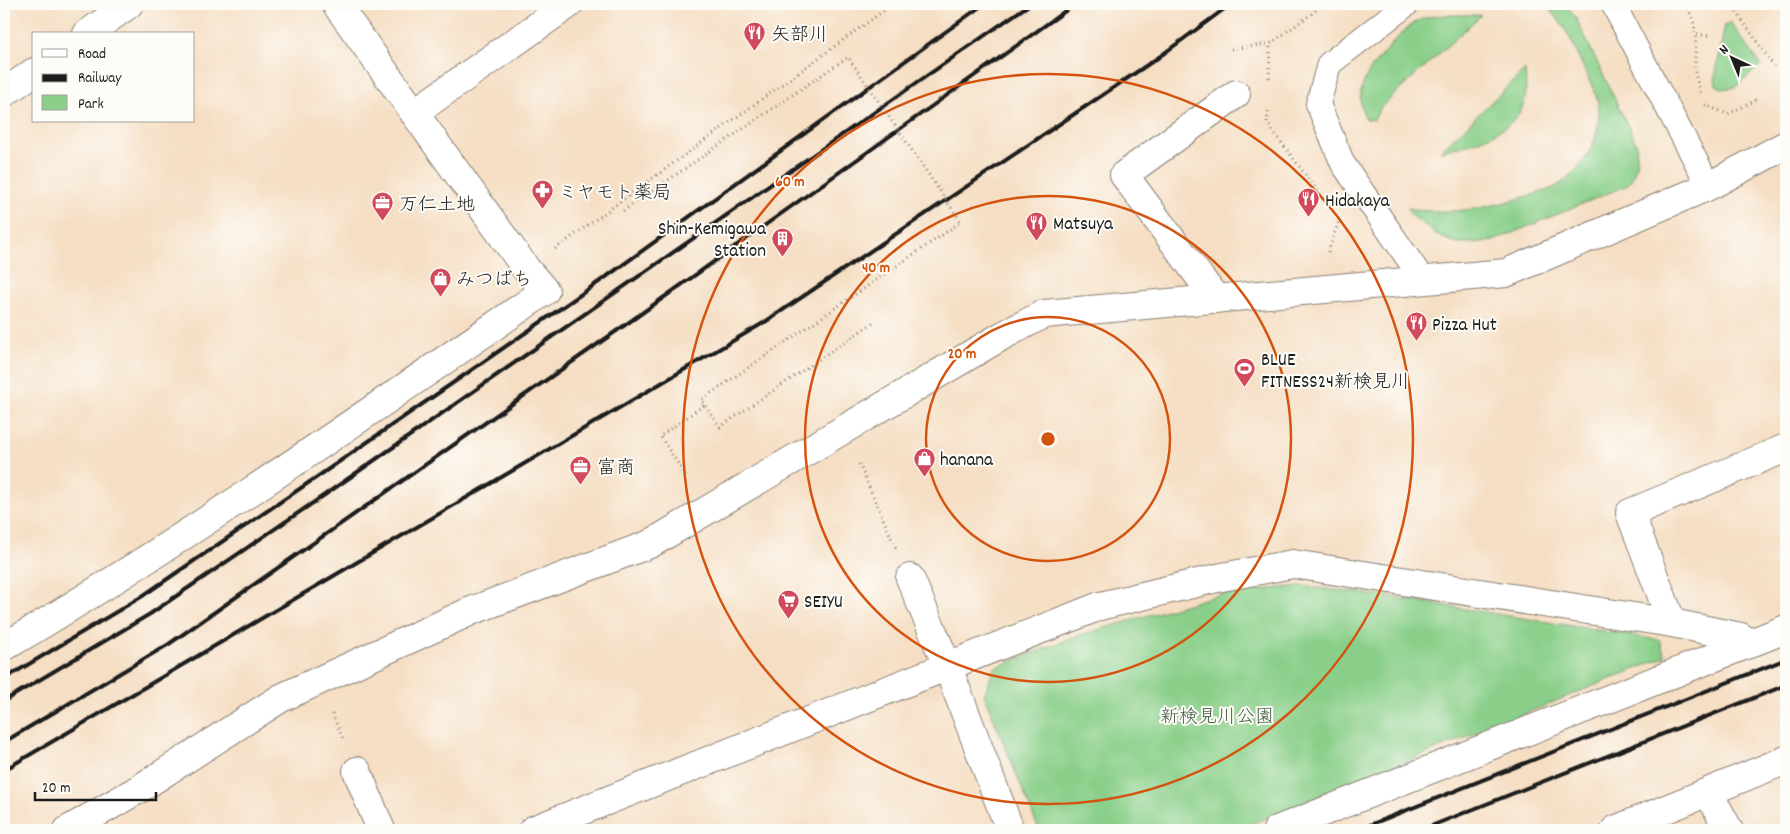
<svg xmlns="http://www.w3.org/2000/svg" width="1790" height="834" font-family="Dekko,'Klee One',sans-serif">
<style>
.green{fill:#89cf89;stroke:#527652}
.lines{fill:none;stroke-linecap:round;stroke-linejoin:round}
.service-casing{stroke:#887d70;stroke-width:26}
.minor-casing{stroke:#887d70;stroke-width:30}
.tertiary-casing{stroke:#887d70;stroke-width:30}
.path{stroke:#887d70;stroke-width:3;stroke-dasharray:1 4;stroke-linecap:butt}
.service{stroke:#fff;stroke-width:24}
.minor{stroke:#fff;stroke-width:28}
.tertiary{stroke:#fff;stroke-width:28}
.rail{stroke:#1c1c1c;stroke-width:4}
.path-bridge{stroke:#887d70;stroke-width:3;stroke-dasharray:1 4;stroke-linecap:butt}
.ring{fill:none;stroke:#d4530e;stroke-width:2.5}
.labels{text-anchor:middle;stroke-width:4;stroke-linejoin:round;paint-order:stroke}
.poi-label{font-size:19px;fill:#1c1c1c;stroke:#fdfcf7;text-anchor:start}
.park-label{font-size:19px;fill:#425b42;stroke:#fdfcf7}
.centre{fill:#d4530e;stroke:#fdfcf7;stroke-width:2.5}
.ring-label{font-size:15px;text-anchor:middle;font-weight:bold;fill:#d4530e;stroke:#fdfcf7;stroke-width:4;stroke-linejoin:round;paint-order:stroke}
</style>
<rect width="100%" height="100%" fill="#fdfcf7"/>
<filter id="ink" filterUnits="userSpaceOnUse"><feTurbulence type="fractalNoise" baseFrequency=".02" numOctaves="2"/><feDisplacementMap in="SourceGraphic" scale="10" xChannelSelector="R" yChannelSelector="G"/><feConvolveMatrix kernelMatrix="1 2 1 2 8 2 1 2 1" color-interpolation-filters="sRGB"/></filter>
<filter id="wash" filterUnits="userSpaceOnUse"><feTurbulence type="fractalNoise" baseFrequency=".0096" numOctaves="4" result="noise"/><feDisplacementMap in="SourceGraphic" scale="20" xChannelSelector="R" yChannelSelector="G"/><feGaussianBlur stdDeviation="1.12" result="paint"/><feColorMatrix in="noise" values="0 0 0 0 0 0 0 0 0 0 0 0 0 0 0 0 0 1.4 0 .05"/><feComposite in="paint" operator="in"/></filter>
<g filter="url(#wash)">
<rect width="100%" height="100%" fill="#f5dec3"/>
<g class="green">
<path d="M1543 4H1565L1576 18 1636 143C1638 159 1637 171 1628 185L1493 241 1473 243H1456L1440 237 1411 215 1408 208C1449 216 1488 208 1528 196 1538 193 1551 190 1560 184 1584 167 1600 141 1599 110 1598 95 1589 81 1583 67 1573 43 1564 21 1543 4Z"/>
<path d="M1446 15H1481L1381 107 1374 120 1366 119C1351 91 1369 69 1388 48 1397 38 1407 26 1420 20 1428 16 1437 16 1446 15Z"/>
<path d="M1730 22 1761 65 1736 87 1722 89 1716 85 1715 77 1725 25Z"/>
<path d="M1525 70C1526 82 1527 95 1523 106 1513 133 1465 146 1440 151Z"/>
<path d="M1302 586 1391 597 1660 640 1665 657 1237 830H1039L984 695 994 668 1077 636 1225 593Z"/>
</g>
</g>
<g filter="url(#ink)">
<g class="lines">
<defs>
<g id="service">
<path d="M1407 4 1329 64 1318 104 1343 164 1423 280"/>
<path d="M1613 4 1709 186"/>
</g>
<g id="minor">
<path d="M87 34 129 4"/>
<path d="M4 93 34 72"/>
<path d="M414 113 569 4"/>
<path d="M1216 299 1124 175 1236 94"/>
<path d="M910 578 947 665 1010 830"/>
<path d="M1672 623 1630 513 1786 448"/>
<path d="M4 647C190 537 366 414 545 291L527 270 336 4"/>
<path d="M357 771 381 830"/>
<path d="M1708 792 1729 830"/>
<path d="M68 830 139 789"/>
<path d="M533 830 1100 606 1222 577 1293 564 1672 623 1741 637 1749 644"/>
<path d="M1277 830 1786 629"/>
<path d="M1615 830 1786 760"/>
</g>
<path id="tertiary" d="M139 789 281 698 471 611 650 544 1002 336 1044 314 1506 273 1709 186 1786 145"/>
</defs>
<use href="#service" class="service-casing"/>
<use href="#minor" class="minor-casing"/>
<use href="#tertiary" class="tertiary-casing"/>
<g class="path">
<path d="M1685 4C1701 28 1694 45 1695 72 1696 79 1699 87 1701 95"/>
<path d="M1731 4 1774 66"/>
<path d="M1697 34 1710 36"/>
<path d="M1231 49 1270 44"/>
<path d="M1269 78 1270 44 1325 4"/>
<path d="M1705 105 1728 114 1758 99"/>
<path d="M1268 112 1267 123 1325 201"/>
<path d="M555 249 893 4"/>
<path d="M1328 252 1339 221 1338 219"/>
<path d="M859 464 896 548"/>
<path d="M686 476 660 436 704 405"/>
<path d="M332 714 344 741"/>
</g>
<use href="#service" class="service"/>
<use href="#minor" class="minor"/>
<use href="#tertiary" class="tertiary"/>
<g class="rail">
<path d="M4 679 141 597 317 477 606 277 984 4"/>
<path d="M4 701 150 614 326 494 1030 4"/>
<path d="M4 742 169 644 635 318 1075 4"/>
<path d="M4 770 765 322 1159 57 1231 4"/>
<path d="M1357 830 1786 659"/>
<path d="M1421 830 1786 685"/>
</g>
<path class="path-bridge" d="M623 211 848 57 961 222 701 400 720 427 874 322"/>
</g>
</g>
<g class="ring">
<circle cx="1048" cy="439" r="122"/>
<circle cx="1048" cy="439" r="243"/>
<circle cx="1048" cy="439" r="365"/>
</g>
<defs>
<symbol id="restaurant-pin" viewBox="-11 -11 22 30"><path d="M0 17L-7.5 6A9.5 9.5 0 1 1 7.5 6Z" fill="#d1495b" stroke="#fdfcf7"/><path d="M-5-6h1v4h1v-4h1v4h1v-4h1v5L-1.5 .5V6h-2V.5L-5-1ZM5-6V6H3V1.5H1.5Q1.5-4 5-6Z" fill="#fff"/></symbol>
<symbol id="pharmacy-pin" viewBox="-11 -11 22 30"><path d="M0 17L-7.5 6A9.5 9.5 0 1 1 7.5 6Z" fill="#d1495b" stroke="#fdfcf7"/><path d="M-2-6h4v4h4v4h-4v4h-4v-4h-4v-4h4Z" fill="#fff"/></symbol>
<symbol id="office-pin" viewBox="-11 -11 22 30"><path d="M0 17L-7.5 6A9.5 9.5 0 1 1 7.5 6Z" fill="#d1495b" stroke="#fdfcf7"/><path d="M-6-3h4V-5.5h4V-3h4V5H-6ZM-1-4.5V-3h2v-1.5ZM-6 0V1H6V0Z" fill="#fff"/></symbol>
<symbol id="building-pin" viewBox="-11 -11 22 30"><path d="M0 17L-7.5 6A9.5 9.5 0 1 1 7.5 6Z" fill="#d1495b" stroke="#fdfcf7"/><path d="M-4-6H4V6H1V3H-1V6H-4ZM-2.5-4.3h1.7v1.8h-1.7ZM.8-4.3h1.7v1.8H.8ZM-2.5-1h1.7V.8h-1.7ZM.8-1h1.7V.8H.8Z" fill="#fff"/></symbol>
<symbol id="shop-pin" viewBox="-11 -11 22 30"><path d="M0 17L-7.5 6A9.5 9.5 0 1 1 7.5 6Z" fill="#d1495b" stroke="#fdfcf7"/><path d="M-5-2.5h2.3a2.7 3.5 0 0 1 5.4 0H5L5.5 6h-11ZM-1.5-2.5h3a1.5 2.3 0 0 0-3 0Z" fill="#fff"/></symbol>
<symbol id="stadium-pin" viewBox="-11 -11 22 30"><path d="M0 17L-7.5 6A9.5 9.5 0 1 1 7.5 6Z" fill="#d1495b" stroke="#fdfcf7"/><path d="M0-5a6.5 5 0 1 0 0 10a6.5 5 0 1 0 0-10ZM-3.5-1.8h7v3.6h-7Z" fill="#fff"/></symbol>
<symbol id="supermarket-pin" viewBox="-11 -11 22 30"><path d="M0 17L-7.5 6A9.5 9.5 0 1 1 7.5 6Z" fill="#d1495b" stroke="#fdfcf7"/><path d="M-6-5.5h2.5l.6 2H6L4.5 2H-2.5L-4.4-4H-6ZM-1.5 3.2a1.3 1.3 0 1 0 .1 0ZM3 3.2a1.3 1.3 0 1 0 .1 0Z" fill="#fff"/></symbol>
</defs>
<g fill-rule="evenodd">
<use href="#restaurant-pin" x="742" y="20" width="25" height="34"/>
<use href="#pharmacy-pin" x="530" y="178" width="25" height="34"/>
<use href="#restaurant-pin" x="1296" y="186" width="25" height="34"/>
<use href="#office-pin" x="370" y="190" width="25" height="34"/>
<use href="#restaurant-pin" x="1024" y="210" width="25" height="34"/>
<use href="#building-pin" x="770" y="226" width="25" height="34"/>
<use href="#shop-pin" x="428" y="266" width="25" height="34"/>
<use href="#restaurant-pin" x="1404" y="310" width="25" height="34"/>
<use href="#stadium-pin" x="1232" y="356" width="25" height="34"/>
<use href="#shop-pin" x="912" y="446" width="25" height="34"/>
<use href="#office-pin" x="568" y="454" width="25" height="34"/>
<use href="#supermarket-pin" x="776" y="588" width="25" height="34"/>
</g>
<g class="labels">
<g class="poi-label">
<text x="771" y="40">矢部川</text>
<text x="558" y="198">ミヤモト薬局</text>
<text x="1325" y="206">Hidakaya</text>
<text x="399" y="210">万仁土地</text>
<text x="1053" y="229">Matsuya</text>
<text x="766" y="234" text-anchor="end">Shin-Kemigawa<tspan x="766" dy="22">Station</tspan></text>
<text x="456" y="285">みつばち</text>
<text x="1432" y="330">Pizza Hut</text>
<text x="1261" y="365">BLUE<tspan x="1261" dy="22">FITNESS24新検見川</tspan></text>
<text x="940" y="465">hanana</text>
<text x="597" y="473">富商</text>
<text x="804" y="607">SEIYU</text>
</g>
<g class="park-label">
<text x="1217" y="722">新検見川公園</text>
</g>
</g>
<circle cx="1048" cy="439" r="8" class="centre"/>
<g class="ring-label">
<text x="790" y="186">60 m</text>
<text x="876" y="272">40 m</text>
<text x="962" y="358">20 m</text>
</g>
<rect width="1790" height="834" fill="none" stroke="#fdfcf7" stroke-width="20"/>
<rect x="32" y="32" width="162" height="90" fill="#fdfcf7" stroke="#a3a29f"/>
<rect x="42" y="49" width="25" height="8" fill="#ffffff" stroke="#a3a29f"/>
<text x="78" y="58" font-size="15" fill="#1c1c1c">Road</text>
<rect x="42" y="74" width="25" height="8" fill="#1c1c1c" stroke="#a3a29f"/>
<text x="78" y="82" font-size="15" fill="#1c1c1c">Railway</text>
<rect x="42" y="95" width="25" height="15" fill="#89cf89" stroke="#a3a29f"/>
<text x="78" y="108" font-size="15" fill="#1c1c1c">Park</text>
<g transform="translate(1732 58) rotate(316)" stroke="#fdfcf7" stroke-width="4" paint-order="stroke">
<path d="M0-4L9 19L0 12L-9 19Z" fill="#1c1c1c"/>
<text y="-8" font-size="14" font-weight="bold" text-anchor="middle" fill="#1c1c1c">N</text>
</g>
<path d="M35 792v8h121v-8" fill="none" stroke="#1c1c1c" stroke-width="2.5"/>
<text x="42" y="792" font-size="15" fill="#1c1c1c" stroke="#fdfcf7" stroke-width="4" paint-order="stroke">20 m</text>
</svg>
